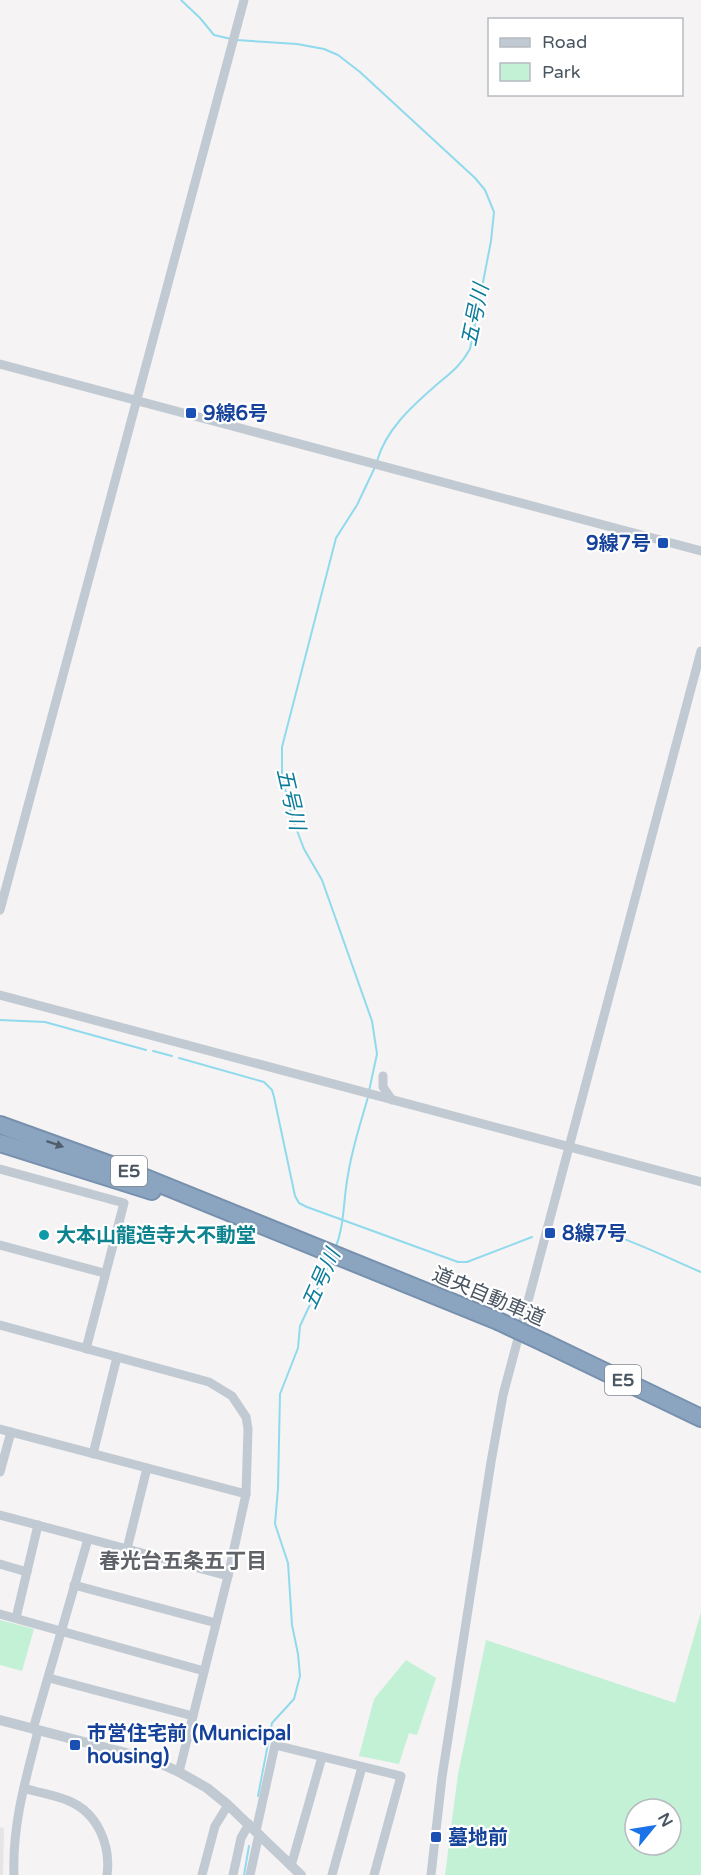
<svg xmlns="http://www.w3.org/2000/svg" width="701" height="1875" font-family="'Varela Round','Noto Sans JP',sans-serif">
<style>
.education{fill:#e6e4e5}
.green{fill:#c3f1d5;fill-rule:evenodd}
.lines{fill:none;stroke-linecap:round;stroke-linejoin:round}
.stream{stroke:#90daee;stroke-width:2}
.motorway-casing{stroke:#7690ad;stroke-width:20}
.minor{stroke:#c1cad2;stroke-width:9}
.tertiary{stroke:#c1cad2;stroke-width:10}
.motorway{stroke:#8ba5c1;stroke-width:16}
.motorway-bridge-casing{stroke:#7690ad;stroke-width:20;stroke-linecap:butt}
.motorway-bridge{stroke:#8ba5c1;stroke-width:16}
.oneway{fill:#505e6b}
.transit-dot{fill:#1a4fb4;stroke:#fff;stroke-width:2}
.culture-dot{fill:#0f9aa8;stroke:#fff;stroke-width:2}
.labels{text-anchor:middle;stroke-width:4.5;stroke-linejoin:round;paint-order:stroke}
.shield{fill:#fff;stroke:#808990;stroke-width:1.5}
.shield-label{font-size:18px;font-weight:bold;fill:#4a5661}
.transit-label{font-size:20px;font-weight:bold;fill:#164399;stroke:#fff;text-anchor:start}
.culture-label{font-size:20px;font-weight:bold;fill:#0d838f;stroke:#fff;text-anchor:start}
.street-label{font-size:20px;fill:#4a5661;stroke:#fff}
.water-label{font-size:21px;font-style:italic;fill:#0c7c9b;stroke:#fff}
.neighbourhood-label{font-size:21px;font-weight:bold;fill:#5f6368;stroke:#fff}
</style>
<rect width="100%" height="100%" fill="#f5f3f3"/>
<path class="education" d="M0 1827 4 1828 3 1875H0Z"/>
<g class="green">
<path d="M701 1612V1875H445L458 1774 486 1640 675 1703ZM635 1809H671V1845H635Z"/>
<path d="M0 1620 34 1629 22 1671 0 1665Z"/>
<path d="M406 1660 436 1678 417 1735 409 1733 399 1764 359 1756 374 1699Z"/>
</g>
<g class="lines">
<g class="stream">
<path d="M181 0 200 18 214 35 231 39"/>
<path d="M236 40 297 44 324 49 338 55 360 72 475 178 485 190 494 212 491 241 470 349C460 367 449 374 434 387 410 408 386 430 377 461"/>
<path d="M0 1020 45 1022 146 1050"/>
<path d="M153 1051 172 1056"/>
<path d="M179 1058 264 1082 272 1090 274 1097 295 1196 299 1203 307 1207 458 1262H467L532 1237"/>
<path d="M369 1091 377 1054 372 1021 322 880 304 849 293 820 282 777V747L336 538 357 505 375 467"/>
<path d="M563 1226C594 1220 669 1259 701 1272"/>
<path d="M335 1249C345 1225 343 1200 348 1175 352 1148 361 1122 368 1097"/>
<path d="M258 1796 272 1723 294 1699 300 1676 298 1654 292 1625 288 1563 275 1524 278 1488 280 1394 298 1348 300 1326 331 1260"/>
<path d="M244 1875 249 1846"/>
</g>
<defs>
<g id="motorway">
<path d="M0 1125 133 1173 498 1321"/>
<path d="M0 1143 152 1191"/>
<path d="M545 1343 701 1418"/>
</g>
</defs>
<use href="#motorway" class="motorway-casing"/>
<g class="minor">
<path d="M0 364 701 551"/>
<path d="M0 910 244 0"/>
<path d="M0 995 701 1182"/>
<path d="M383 1076V1087L392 1100"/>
<path d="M0 1169 124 1203 86 1349"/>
<path d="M0 1245 104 1273"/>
<path d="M0 1325 209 1382 232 1396 246 1417 248 1429 246 1494 228 1576 179 1772"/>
<path d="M0 1429 246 1494"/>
<path d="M93 1454 117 1357"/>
<path d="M0 1472 11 1432"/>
<path d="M0 1515 228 1576"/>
<path d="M127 1549 147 1468"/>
<path d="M0 1564 27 1572"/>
<path d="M74 1585 216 1623"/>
<path d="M0 1614 204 1671"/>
<path d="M16 1618 38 1525"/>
<path d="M49 1678 193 1716"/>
<path d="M33 1729 88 1539"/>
<path d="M24 1788C39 1793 55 1795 69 1801 98 1813 111 1846 107 1875"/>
<path d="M256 1831 275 1745 401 1776 374 1875"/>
<path d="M291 1866 322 1757"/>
<path d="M14 1875C12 1825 26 1778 38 1731"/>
<path d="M202 1875 215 1826 228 1805"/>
<path d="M233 1875 241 1838 249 1824"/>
<path d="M250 1875 259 1834"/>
<path d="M332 1875 362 1767"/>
<path d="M431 1875 442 1777 491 1462 503 1395 701 651"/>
</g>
<path class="tertiary" d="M0 1720 153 1760 179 1772 207 1788 228 1805 301 1875"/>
<use href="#motorway" class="motorway"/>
<defs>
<path id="motorway-bridge" d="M498 1321 545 1343"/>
</defs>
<use href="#motorway-bridge" class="motorway-bridge-casing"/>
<use href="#motorway-bridge" class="motorway-bridge"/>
</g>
<defs><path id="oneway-solid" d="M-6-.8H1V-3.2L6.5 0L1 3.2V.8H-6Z" transform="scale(1.5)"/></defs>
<use class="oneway" href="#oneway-solid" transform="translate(55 1144) rotate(19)"/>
<g class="transit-dot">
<rect x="185" y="407" width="12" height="12" rx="3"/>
<rect x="657" y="537" width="12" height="12" rx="3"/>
<rect x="544" y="1227" width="12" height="12" rx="3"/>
<rect x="69" y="1739" width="12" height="12" rx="3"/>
<rect x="430" y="1831" width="12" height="12" rx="3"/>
</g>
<circle class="culture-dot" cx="44" cy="1235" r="6"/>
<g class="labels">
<g class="shield">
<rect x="111" y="1156" width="36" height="30" rx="4.5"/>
<rect x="605" y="1365" width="36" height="30" rx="4.5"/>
</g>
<g class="shield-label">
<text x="129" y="1177">E5</text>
<text x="623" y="1386">E5</text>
</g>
<g class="transit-label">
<text x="203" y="420">9線6号</text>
<text x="651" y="550" text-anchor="end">9線7号</text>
<text x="562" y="1240">8線7号</text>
<text x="87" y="1740">市営住宅前 (Municipal<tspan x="87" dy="23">housing)</tspan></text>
<text x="448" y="1844">墓地前</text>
</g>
<g class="culture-label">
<text x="56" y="1242">大本山龍造寺大不動堂</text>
</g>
<g class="street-label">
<text transform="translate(489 1296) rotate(23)" y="7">道央自動車道</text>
</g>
<g class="water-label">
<text transform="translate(475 315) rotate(-78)" y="7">五号川</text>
<text transform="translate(291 799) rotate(77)" y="7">五号川</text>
<text transform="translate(321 1279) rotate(-66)" y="7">五号川</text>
</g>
<g class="neighbourhood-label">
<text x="183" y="1568">春光台五条五丁目</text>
</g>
</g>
<rect x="488" y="18" width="195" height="78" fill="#ffffff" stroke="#b7bbc0" stroke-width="1.5"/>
<rect x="500" y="38" width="30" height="9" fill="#c1cad2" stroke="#b7bbc0" stroke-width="1.5"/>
<text x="542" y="48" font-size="18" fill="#4a5661">Road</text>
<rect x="500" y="63" width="30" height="18" fill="#c3f1d5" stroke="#b7bbc0" stroke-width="1.5"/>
<text x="542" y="78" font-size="18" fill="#4a5661">Park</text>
<g transform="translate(653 1827) rotate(60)"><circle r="28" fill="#ffffff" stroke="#b7bbc0" stroke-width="1.5"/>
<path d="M0-4.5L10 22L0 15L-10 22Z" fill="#1a73e8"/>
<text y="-9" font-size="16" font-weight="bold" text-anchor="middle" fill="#4a5661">N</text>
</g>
</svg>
